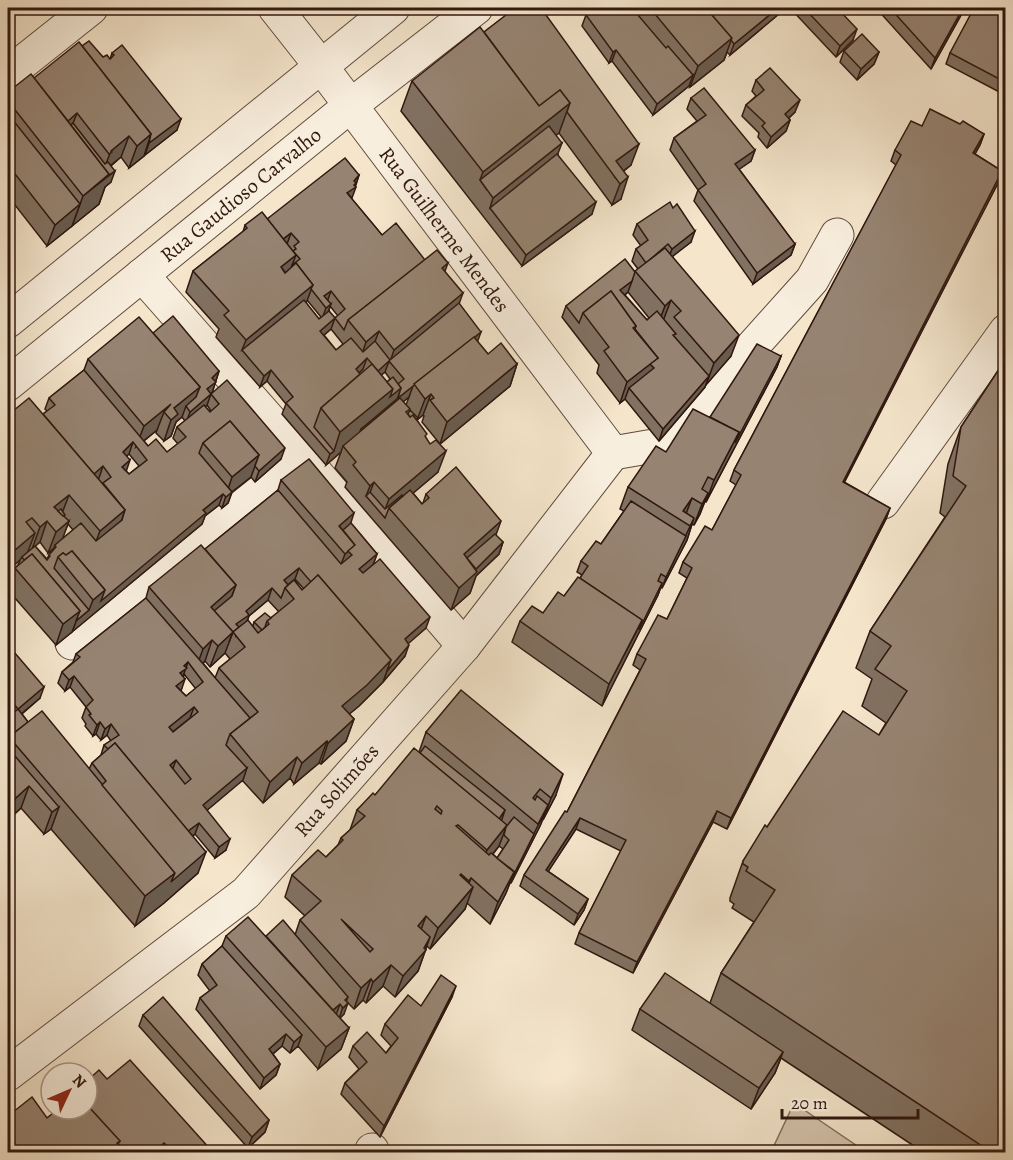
<svg xmlns="http://www.w3.org/2000/svg" width="1013" height="1160" font-family="Alegreya,serif">
<style>
.green{fill:#d3c2ab;stroke:#826d5e;stroke-width:1.5}
.lines{fill:none;stroke-linecap:round;stroke-linejoin:round}
.minor-casing{stroke:#614b3f;stroke-width:35}
.minor{stroke:#f8eedd;stroke-width:33}
.wall{fill:#817161;stroke:#301810;stroke-width:1.5;fill-rule:evenodd}
.shaded-wall{fill:#695c4f;stroke:#301810;stroke-width:1.5}
.building{fill:#968371;stroke:#301810;stroke-width:1.5;fill-rule:evenodd}
.labels{text-anchor:middle;stroke-width:4.5;stroke-linejoin:round;paint-order:stroke}
.street-label{font-size:21px;fill:#301810;stroke:#f8eedd}
</style>
<rect width="100%" height="100%" fill="#f4e5cb"/>
<filter id="stains"><feTurbulence type="fractalNoise" baseFrequency=".00333" numOctaves="4"/><feColorMatrix values="0 0 0 0 .2 0 0 0 0 .09 0 0 0 0 .02 0 0 0 .5 -.17"/></filter>
<radialGradient id="worn" r=".72"><stop offset=".6" stop-color="#630" stop-opacity="0"/><stop offset="1" stop-color="#630" stop-opacity=".3"/></radialGradient>
<path class="green" d="M794 1103 866 1152H771Z"/>
<g class="lines">
<defs>
<g id="minor">
<path id="s1" d="M275 8 320 65 613 453"/>
<path d="M8 74 91 8"/>
<path d="M142 275 303 458 464 646"/>
<path d="M8 321 393 8"/>
<path id="s2" d="M8 384 350 106 476 8"/>
<path d="M613 453 665 444 812 280 837 235"/>
<path d="M883 502 1006 331"/>
<path d="M72 643 303 458"/>
<path id="s3" d="M8 1074 246 893 464 646 613 453"/>
<path d="M371 1152 372 1150"/>
</g>
</defs>
<use href="#minor" class="minor-casing"/>
<use href="#minor" class="minor"/>
</g>
<g class="wall">
<path d="M596 8H782L780 13 730 55 727 52 724 60 690 87 689 86 653 115 612 61 609 63 582 26 586 15Z"/>
<path d="M790 8H837L853 40 836 57Z"/>
<path d="M851 8H862L856 13Z"/>
<path d="M876 8H965L931 69Z"/>
<path d="M1005 8V95L946 64 950 53Z"/>
<path d="M484 32 631 165 624 171 621 199 612 205 559 133 556 135 558 155 592 214 522 266 401 111 412 81Z"/>
<path d="M82 46 103 57 110 59 112 53 177 130 145 155 144 154V156L129 168 121 157 111 166V182L105 187 99 204 47 246 8 196V92L34 78Z"/>
<path d="M844 51 879 52 874 64 857 80 840 62Z"/>
<path d="M756 80 795 112 789 118 790 120 786 131 767 148 758 137 759 133 742 116 746 105 756 96 752 91Z"/>
<path d="M691 98 755 150 751 161 739 169 795 244 791 255 753 284 694 201 698 190 670 150 674 138 697 121 687 109Z"/>
<path d="M960 124 984 134 980 145 975 154 1002 171 998 183 844 482 890 508 886 519 727 829 713 822 633 973 575 944 579 933 621 851 576 829 548 871 588 899 584 910 574 925 520 886 524 875 567 812 640 670 633 665 637 654 667 619 687 578 679 573 683 562 712 530 736 485 730 481 734 470 896 165 891 161 895 150 922 126Z"/>
<path d="M359 175 351 198 382 235 445 272 459 304 477 341 488 354 517 364 510 386 440 444 422 422 424 416 423 415 417 420 426 438 438 472 413 493 422 504 423 503 426 494 496 536 503 542 499 554 476 576 470 593 451 610 362 507 345 487 347 482 335 468 341 452 326 465 282 414 286 404 267 381 260 387 216 337 219 329 186 292 193 271 243 232 245 225 267 219ZM307 300 321 317 319 319 306 303ZM330 306 338 316 335 318 329 311ZM331 329 343 344 336 350 324 335ZM385 372 390 379 387 382 381 375ZM409 397 406 405 403 402Z"/>
<path d="M637 224 691 242 672 256 731 356 706 384 705 387 659 441 625 399 620 403 597 373 599 365 562 317 566 306 635 272 638 269 632 261 636 249 641 246 633 235ZM628 292 649 318 647 320 625 295Z"/>
<path d="M153 333 219 371 212 393 281 459 255 482 251 477 232 492 228 503 222 508 219 505 205 516 202 524 56 645 8 590 15 568 18 565 20 560 43 414 47 411 45 409 49 398 84 370 88 359ZM207 405 211 411 210 412 205 407ZM182 417 185 421 177 427 173 438 178 444 167 452 148 446 144 441 157 430 156 433 164 441 171 436 176 422ZM129 454 139 466 129 474 126 471V456ZM68 524 73 530 62 539ZM40 542 48 553 54 548 49 555 47 559 35 546Z"/>
<path d="M781 356 777 367 706 502 705 501 700 514 694 525 692 524 687 540 662 588 661 587 658 595 602 706 512 642 520 621 543 613 564 596 580 578 582 575 577 572 581 561 601 544 624 511 620 509 628 487 666 452 710 417Z"/>
<path d="M1005 360V1152H923L781 1058 775 1073 751 1109 632 1030 640 1009 710 1003 721 973 754 922 732 908 734 904 730 901V898L743 861 767 827 879 735 886 723 862 706 872 679 856 668 870 631 945 517 940 513 948 464 961 427Z"/>
<path d="M281 480 351 523 377 554 373 565 426 628 408 643 405 656 383 682 359 706 349 714 354 719 346 741 321 764 319 763 294 784 290 778 263 803 242 780 207 810 226 850 215 858 195 834 193 836 198 873 164 903 135 926 51 829 44 834 21 808 8 820V718L10 716 8 713V645L40 698 22 714 28 722 89 769 92 763 101 755 104 745 111 741 107 735 101 740 96 734 93 736 85 726 86 724 82 718 86 707 70 687 65 691 58 683 62 672 73 662 76 654 146 598 149 587 205 549 278 490ZM295 579 304 589 302 590 294 580ZM268 600 279 612 271 618 254 622 253 626 247 621 249 616ZM225 653 230 659 219 668 215 678 203 663 205 661 210 667ZM184 674 196 689 186 696 181 691Z"/>
<path d="M426 732 556 795 543 820V819L540 826 511 883H510L506 893 490 924 467 903 465 909 430 949 427 946 418 971 395 997 383 986 366 1003 363 1000 354 1009 346 1001 344 1014 340 1018 349 1028 341 1049 318 1069 298 1046 290 1053 282 1046 273 1054 280 1064 276 1075 260 1089 196 1009 200 998 210 991 198 975 202 964 222 946 226 936H266L295 935 300 920 305 916 285 897 292 875 326 857 338 845 341 838 350 830 357 810 375 795 419 752ZM499 846 503 849 497 858 493 854Z"/>
<path d="M452 997 380 1137 341 1094 345 1083 359 1069 349 1057 353 1046 386 1053 391 1046 381 1035 385 1024 421 1006Z"/>
<path d="M143 1015 269 1120 265 1132 248 1148 139 1026Z"/>
<path d="M107 1079 209 1152H8V1116L47 1118Z"/>
</g>
<g class="shaded-wall">
<path d="M778 8H782L780 13 730 55 734 44Z"/>
<path d="M963 8H965L931 69 935 58Z"/>
<path d="M857 29 853 40 836 57 840 46Z"/>
<path d="M732 38 724 60 690 87 698 66Z"/>
<path d="M616 50 612 61 609 63 613 52Z"/>
<path d="M879 52 874 64 857 80 861 69Z"/>
<path d="M693 75 689 86 653 115 657 104Z"/>
<path d="M800 100 795 112 781 125 785 114Z"/>
<path d="M570 103 559 133 487 190 480 180 483 172Z"/>
<path d="M77 113 69 134 61 126Z"/>
<path d="M181 119 177 130 145 155 149 143Z"/>
<path d="M790 120 786 131 767 148 771 137Z"/>
<path d="M151 134 144 156 129 168 137 146Z"/>
<path d="M984 134 980 145 969 164 973 153Z"/>
<path d="M129 136 121 157 106 169 101 176 111 151Z"/>
<path d="M562 143 554 164 490 208 493 198Z"/>
<path d="M639 144 631 165 615 177 616 161Z"/>
<path d="M755 150 751 161 731 175 735 164Z"/>
<path d="M115 171 111 182 105 187 99 204 72 226 83 196Z"/>
<path d="M1002 171 998 183 839 493 843 482Z"/>
<path d="M359 175 355 188 356 187 352 198 347 193 354 181Z"/>
<path d="M628 177 621 199 612 205 620 184Z"/>
<path d="M596 202 592 214 522 266 526 255Z"/>
<path d="M80 204 72 226 47 246 55 225Z"/>
<path d="M695 231 691 242 668 260 672 249Z"/>
<path d="M291 233 287 244 276 245Z"/>
<path d="M795 244 791 255 753 284 757 273Z"/>
<path d="M296 255 288 276 281 267Z"/>
<path d="M448 263 440 285 442 268Z"/>
<path d="M632 281 628 292 616 301 620 290Z"/>
<path d="M313 285 305 306 242 350 246 340Z"/>
<path d="M331 291 327 302 324 296Z"/>
<path d="M463 293 455 315 390 362 394 350Z"/>
<path d="M671 300 663 321 657 327 665 306Z"/>
<path d="M331 304 327 315 322 319 326 308Z"/>
<path d="M335 318 331 329 316 342 320 331Z"/>
<path d="M379 331 371 352 359 363 366 342Z"/>
<path d="M481 332 477 343 414 385Z"/>
<path d="M739 335 731 356 706 385 714 363Z"/>
<path d="M781 356 777 367 706 502 714 480 739 432Z"/>
<path d="M367 358 363 369 352 380 356 369Z"/>
<path d="M658 358 650 379 629 388 625 399 620 403 627 382Z"/>
<path d="M389 361 385 372 373 382 377 371Z"/>
<path d="M517 364 510 386 440 444 447 422Z"/>
<path d="M271 370 267 381 260 387 264 376Z"/>
<path d="M219 371 212 393 203 400 212 378Z"/>
<path d="M709 376 705 387 659 441 663 429Z"/>
<path d="M413 386 409 397 394 409 398 398Z"/>
<path d="M200 387 192 409 186 406 182 417 176 422 171 436 164 441 171 420 174 408Z"/>
<path d="M401 388 394 409 361 429 357 439 343 446 341 452 326 465 330 454 334 451 340 432 393 389Z"/>
<path d="M211 394 207 405 186 423 190 412Z"/>
<path d="M431 394 423 415 417 420 425 399Z"/>
<path d="M171 404 164 412 157 430 136 447 144 426Z"/>
<path d="M133 442 129 454 119 463 123 452Z"/>
<path d="M285 448 281 459 255 482 259 471Z"/>
<path d="M446 451 438 472 392 511 389 508 383 515 389 499Z"/>
<path d="M259 455 251 477 232 492 228 503 222 508 232 477Z"/>
<path d="M130 460 126 472 122 467Z"/>
<path d="M103 466 99 478 83 490 87 479Z"/>
<path d="M374 482 368 498 366 496 370 486Z"/>
<path d="M708 493 700 514 694 525 702 504Z"/>
<path d="M223 494 219 505 205 516 202 524 72 632 76 621 89 610 93 600Z"/>
<path d="M69 495 61 516 54 507Z"/>
<path d="M692 498 684 519 683 511Z"/>
<path d="M890 508 886 519 727 829 731 818Z"/>
<path d="M125 510 118 531 92 552 100 531Z"/>
<path d="M354 513 347 535 339 526Z"/>
<path d="M694 518 687 540 662 588 666 577Z"/>
<path d="M47 521 40 542 32 549 40 527Z"/>
<path d="M69 521 61 543 55 545 54 548 48 553 56 532Z"/>
<path d="M501 521 493 543 460 565 464 554Z"/>
<path d="M35 533 27 554 22 557 20 560 8 571V556Z"/>
<path d="M503 542 499 554 476 576 470 593 451 610 459 588 469 576Z"/>
<path d="M355 545 348 566 337 575 345 554Z"/>
<path d="M377 554 373 565 355 580 359 569Z"/>
<path d="M299 568 295 579 280 591 284 580Z"/>
<path d="M662 583 658 595 602 706 609 684Z"/>
<path d="M236 585 228 607 207 617 211 607Z"/>
<path d="M272 588 268 600 249 616 245 626 236 636V624L246 611Z"/>
<path d="M80 611 72 632 56 645 63 624Z"/>
<path d="M430 617 426 628 401 650 405 639Z"/>
<path d="M233 632 225 653 210 667 218 646Z"/>
<path d="M212 640 205 661 195 671 203 649Z"/>
<path d="M409 645 405 656 383 682 387 671Z"/>
<path d="M391 660 383 682 359 706 334 727 342 706Z"/>
<path d="M188 662 182 679 176 685 184 666Z"/>
<path d="M74 676 70 687 65 691 69 680Z"/>
<path d="M185 679 181 691 176 686Z"/>
<path d="M44 687 40 698 14 720 18 709Z"/>
<path d="M194 707 190 718 165 738 169 727Z"/>
<path d="M354 719 346 741 321 764 328 743Z"/>
<path d="M100 722 96 734 93 736 97 725Z"/>
<path d="M111 724 107 735 101 740 105 729Z"/>
<path d="M327 741 319 763 294 784 302 763Z"/>
<path d="M297 757 290 778 263 803 270 782Z"/>
<path d="M176 760 172 771 170 765Z"/>
<path d="M247 768 243 780 199 817 203 805Z"/>
<path d="M563 774 556 795 543 820 551 798Z"/>
<path d="M29 786 21 808 8 820V805Z"/>
<path d="M548 805 540 826 511 883 515 872Z"/>
<path d="M59 807 51 829 44 834 52 812Z"/>
<path d="M505 810 501 822 493 827Z"/>
<path d="M717 811 713 822 633 973 637 962Z"/>
<path d="M580 818 576 829 542 881 546 870Z"/>
<path d="M199 823 195 834 177 848 181 836Z"/>
<path d="M507 825 499 846 479 871 487 850Z"/>
<path d="M230 839 226 850 215 858 219 847Z"/>
<path d="M206 852 198 873 164 903 135 926 145 896 175 873Z"/>
<path d="M514 872 506 893 490 924 498 902Z"/>
<path d="M471 878 463 899 473 887 465 909 430 949 438 928 462 900Z"/>
<path d="M588 899 584 910 574 925 578 914Z"/>
<path d="M426 916 418 938V926Z"/>
<path d="M430 937 418 971 395 997 403 976 424 948Z"/>
<path d="M391 965 383 986 366 1003 373 982Z"/>
<path d="M371 979 363 1000 354 1009 361 988Z"/>
<path d="M456 986 452 997 380 1137 384 1126Z"/>
<path d="M348 997 344 1007 348 1003 344 1014 339 1019 345 1000Z"/>
<path d="M340 1004 336 1015 326 1017Z"/>
<path d="M349 1028 341 1049 318 1069 326 1047Z"/>
<path d="M286 1034 282 1046 265 1060 269 1049Z"/>
<path d="M302 1035 298 1046 290 1053 294 1042Z"/>
<path d="M783 1052 775 1073 751 1109 759 1088Z"/>
<path d="M280 1064 276 1075 260 1089 264 1078Z"/>
<path d="M269 1120 265 1132 248 1148 252 1137Z"/>
<path d="M164 1143 161 1152H154Z"/>
</g>
<g class="building">
<path d="M515 8H541L639 144 616 161 628 177 620 184 567 112 570 103 560 90 539 106 484 32Z"/>
<path d="M596 8H632L666 48 668 46 693 75 657 104 616 50 613 52 586 15Z"/>
<path d="M650 8H706L732 38 698 66Z"/>
<path d="M706 8H778L734 44 731 40 732 38Z"/>
<path d="M804 8H837L857 29 840 46Z"/>
<path d="M890 8H963L935 58Z"/>
<path d="M974 8H1005V82L950 53Z"/>
<path d="M480 27 539 106 560 90 570 103 483 172 412 81Z"/>
<path d="M862 34 879 52 861 69 844 51Z"/>
<path d="M89 41 103 57 107 55 110 59 114 55 112 53 122 45 181 119 149 143 151 134 82 46Z"/>
<path d="M79 42 151 134 137 146 129 136 111 151 112 152 109 154 77 113 68 121 34 78Z"/>
<path d="M770 68 800 100 785 114 790 120 771 137 762 126 765 123 746 105 764 90 756 80Z"/>
<path d="M31 74 109 174 83 196 8 101V92Z"/>
<path d="M704 88 755 150 735 164 795 244 757 273 698 190 706 184 674 138 706 115 691 98Z"/>
<path d="M930 109 960 124 963 121 984 134 973 153 1002 171 843 482 890 508 731 818 717 811 637 962 579 933 626 840 580 818 546 870 588 899 578 914 524 875 565 811 567 812 646 659 637 654 658 615 667 619 692 568 683 562 705 526 712 530 741 475 734 470 901 155 895 150 911 121 922 126Z"/>
<path d="M8 114 80 204 55 225 8 165Z"/>
<path d="M73 123 105 164 108 162 115 171 109 175V174L71 125Z"/>
<path d="M549 126 562 143 493 198 480 180Z"/>
<path d="M557 154 596 202 526 255 490 208Z"/>
<path d="M345 158 359 175 354 181 356 183 354 185 356 187 347 193 382 235 396 223 425 260 348 320 344 330 335 318 320 331 336 350 351 338 363 352 375 341 390 360 459 303 481 332 398 398 401 388 398 384 404 379 389 361 378 371 367 358 356 369 360 374 321 408 314 427 334 451 330 454 286 403 293 397 271 370 264 376 242 350 304 300 319 319 329 311 335 318 345 309 331 291 324 296 331 304 326 308 311 289 313 285 296 263 293 266 292 265 300 259 293 251 296 249 294 246 299 242 291 233 283 239 267 219Z"/>
<path d="M670 202 673 208 677 204 695 231 672 249 668 244 646 263 636 249 648 240 637 224Z"/>
<path d="M262 212 296 255 281 267 285 273 296 263 313 285 246 340 224 315 229 311 193 271 247 228 245 225Z"/>
<path d="M665 248 739 335 714 363 674 317 681 311 671 300 665 306 635 271Z"/>
<path d="M437 250 448 263 442 268 463 293 394 350 379 331 366 342 348 320Z"/>
<path d="M625 259 635 272 632 281 620 290 647 320 657 311 676 334 673 335 709 376 663 429 629 388 654 368 650 364 658 358 635 329 636 326 611 291 583 313 579 323 566 306Z"/>
<path d="M611 291 636 326 633 328 658 358 627 382 604 351 609 347 583 313Z"/>
<path d="M173 316 219 371 212 378 216 382 207 389 211 394 190 412 186 406 196 397 200 387 153 333Z"/>
<path d="M139 317 200 387 174 408 178 414 171 420 164 412 171 404 144 426 88 359Z"/>
<path d="M474 337 488 354 501 343 517 364 447 422 430 400 434 398 431 394 425 399 414 384Z"/>
<path d="M757 344 781 356 735 443 739 432 710 417Z"/>
<path d="M1005 360V1152H991L721 973 775 890 746 871 748 867 743 864V861L765 825 767 827 843 711 879 735 907 691 875 669 891 646 870 631 966 486 953 476 961 427Z"/>
<path d="M372 364 393 389 340 432 321 408Z"/>
<path d="M84 370 148 446 156 439 167 452 186 437 177 427 204 405 210 412 219 404 211 394 227 380 285 448 259 471 255 466 259 455 230 421 203 443 199 453 232 492 226 497 223 494 203 510 206 513 101 601 105 590 72 551 66 555 63 553 58 557 54 568 89 610 76 621 80 611 32 554 24 560 22 557 35 546 47 560 50 556 49 555 56 547 55 545 81 523 96 541 122 520 125 510 103 483 111 477 103 466 94 474 43 414 55 405 49 398ZM133 442 147 460 129 474 122 467 130 460 123 452Z"/>
<path d="M393 377 401 388 390 397 393 389 387 382Z"/>
<path d="M29 398 125 510 100 531 69 495 54 507 69 521 56 532 47 521 40 527 32 518 26 522 35 533 8 556V415Z"/>
<path d="M398 398 399 399 362 430 361 429Z"/>
<path d="M400 398 410 409 406 412 410 417 413 415 427 434 425 436 430 444 436 440 446 451 389 499 374 482 370 486 353 465 356 462 343 446Z"/>
<path d="M693 409 739 432 714 480 708 477 702 489 708 493 702 504 692 498 683 511 694 518 690 526 628 487 656 446 666 452Z"/>
<path d="M410 410 418 418 416 419 413 415 410 417 408 414Z"/>
<path d="M230 421 259 455 232 477 203 443Z"/>
<path d="M309 459 354 513 339 526 355 545 345 554 281 480Z"/>
<path d="M456 467 501 521 464 554 477 572 459 588 389 508 410 490 422 504 429 498 426 494Z"/>
<path d="M278 490 341 564 352 555 348 551 355 545 343 530 351 523 377 554 359 569 363 573 380 559 430 617 405 639 409 645 387 671 391 660 318 575 311 582 299 568 284 580 288 585 285 588 281 598 272 588 246 611 249 615 236 624 239 627 233 632 229 642 233 632 214 611 232 596 236 585 205 549Z"/>
<path d="M370 492 385 509 402 495 403 496 389 508 385 518 366 496Z"/>
<path d="M631 501 686 536 666 577 661 574 658 581 662 583 639 630 642 620 580 578 588 566 581 561 596 541 601 544Z"/>
<path d="M61 509 65 515 63 516 58 511Z"/>
<path d="M495 534 503 542 476 569 467 558Z"/>
<path d="M201 545 236 585 211 607 233 632 218 646 212 640 203 649 149 587Z"/>
<path d="M72 551 105 590 93 600 58 557 63 553 66 555Z"/>
<path d="M32 554 80 611 63 624 15 568Z"/>
<path d="M318 575 391 660 367 685 342 706 354 719 328 743 327 741 302 763 297 757 270 782 230 734 258 712 219 668 245 647 233 632 248 620 258 633 269 624 267 621 294 599 285 588 294 580 302 590Z"/>
<path d="M578 577 642 620 609 684 520 621 532 606 543 613 558 592 564 596Z"/>
<path d="M146 598 250 718 230 734 226 745 247 768 203 805 230 839 219 847 199 823 188 831 115 743 108 749 104 745 119 735 111 724 105 729 100 722 97 725 89 715 91 714 86 707 93 700 74 676 69 680 62 672 80 657 76 654ZM188 662 203 682 186 696 176 686 185 679 180 673 187 668 184 666ZM194 707 198 712 173 732 169 727ZM176 760 191 779 185 784 170 765Z"/>
<path d="M265 613 271 618 267 621 265 627 262 630 254 622Z"/>
<path d="M8 645 44 687 18 709 8 697Z"/>
<path d="M461 690 563 774 551 798 540 789 533 798 535 800 537 796 548 805 538 824 426 732Z"/>
<path d="M18 709 28 722 9 737 8 739V718Z"/>
<path d="M42 711 175 873 145 896 9 737Z"/>
<path d="M115 743 206 852 171 882 175 873 102 785 106 781 92 763Z"/>
<path d="M425 746 505 810 499 819 420 753Z"/>
<path d="M8 748 59 807 52 812 29 786 8 805Z"/>
<path d="M414 748 507 825 487 850 458 825 456 826 489 855 491 853 514 872 498 902 471 878 469 881 461 874 460 875 473 887 438 928 426 916 418 926 430 937 424 948 426 950 403 976 391 965 373 982 371 979 361 988 300 920 321 901 292 875 318 850 326 857 343 840 341 838 365 816 357 810 373 793 375 795ZM437 806 442 811 441 814 435 809ZM341 919 373 949 370 952Z"/>
<path d="M514 817 534 834 515 872 497 858 509 840 504 835 506 827Z"/>
<path d="M248 917 349 1028 326 1047 226 936Z"/>
<path d="M283 920 348 997 345 1000 348 1003 343 1008 340 1004 333 1010 266 936Z"/>
<path d="M222 946 302 1035 294 1042 286 1034 269 1049 280 1064 264 1078 200 998 217 985 202 964Z"/>
<path d="M665 973 783 1052 759 1088 640 1009Z"/>
<path d="M441 975 456 986 384 1126 345 1083 367 1062 353 1046 367 1032 386 1053 398 1038 385 1024 408 995 421 1006Z"/>
<path d="M163 997 269 1120 252 1137 143 1015Z"/>
<path d="M130 1060 210 1149 206 1152H173L164 1143 154 1152H126L118 1144 120 1141 87 1105V1081L99 1070 107 1079Z"/>
<path d="M32 1097 47 1118 58 1109H87V1105L120 1141 117 1143 126 1152H21L8 1134V1116Z"/>
</g>
<g class="labels">
<g class="street-label">
<text dy="7" stroke="none"><textPath href="#s2" startOffset="300">Rua Gaudioso Carvalho</textPath></text>
<text dy="7" stroke="none"><textPath href="#s1" startOffset="279">Rua Guilherme Mendes</textPath></text>
<text dy="7" stroke="none"><textPath href="#s3" startOffset="436">Rua Solimões</textPath></text>
</g>
</g>
<rect width="1013" height="1160" fill="none" stroke="#f4e5cb" stroke-width="30"/>
<rect x="9" y="9" width="995" height="1142" fill="none" stroke="#301810" stroke-width="3"/>
<rect x="15" y="15" width="983" height="1130" fill="none" stroke="#301810" stroke-width="1.5"/>
<g transform="translate(69 1091) rotate(46)"><circle r="28" fill="#f8eedd" stroke="#a8988b" stroke-width="1.5"/>
<path d="M0-4.5L10 22L0 15L-10 22Z" fill="#8f2418"/>
<text y="-9" font-size="16" font-weight="bold" text-anchor="middle" fill="#301810">N</text>
</g>
<path d="M782 1109v9h136v-9" fill="none" stroke="#301810" stroke-width="3"/>
<text x="791" y="1109" font-size="18" fill="#301810" stroke="#f8eedd" stroke-width="4.5" paint-order="stroke">20 m</text>
<rect width="100%" height="100%" filter="url(#stains)"/>
<rect width="100%" height="100%" fill="url(#worn)"/>
</svg>
